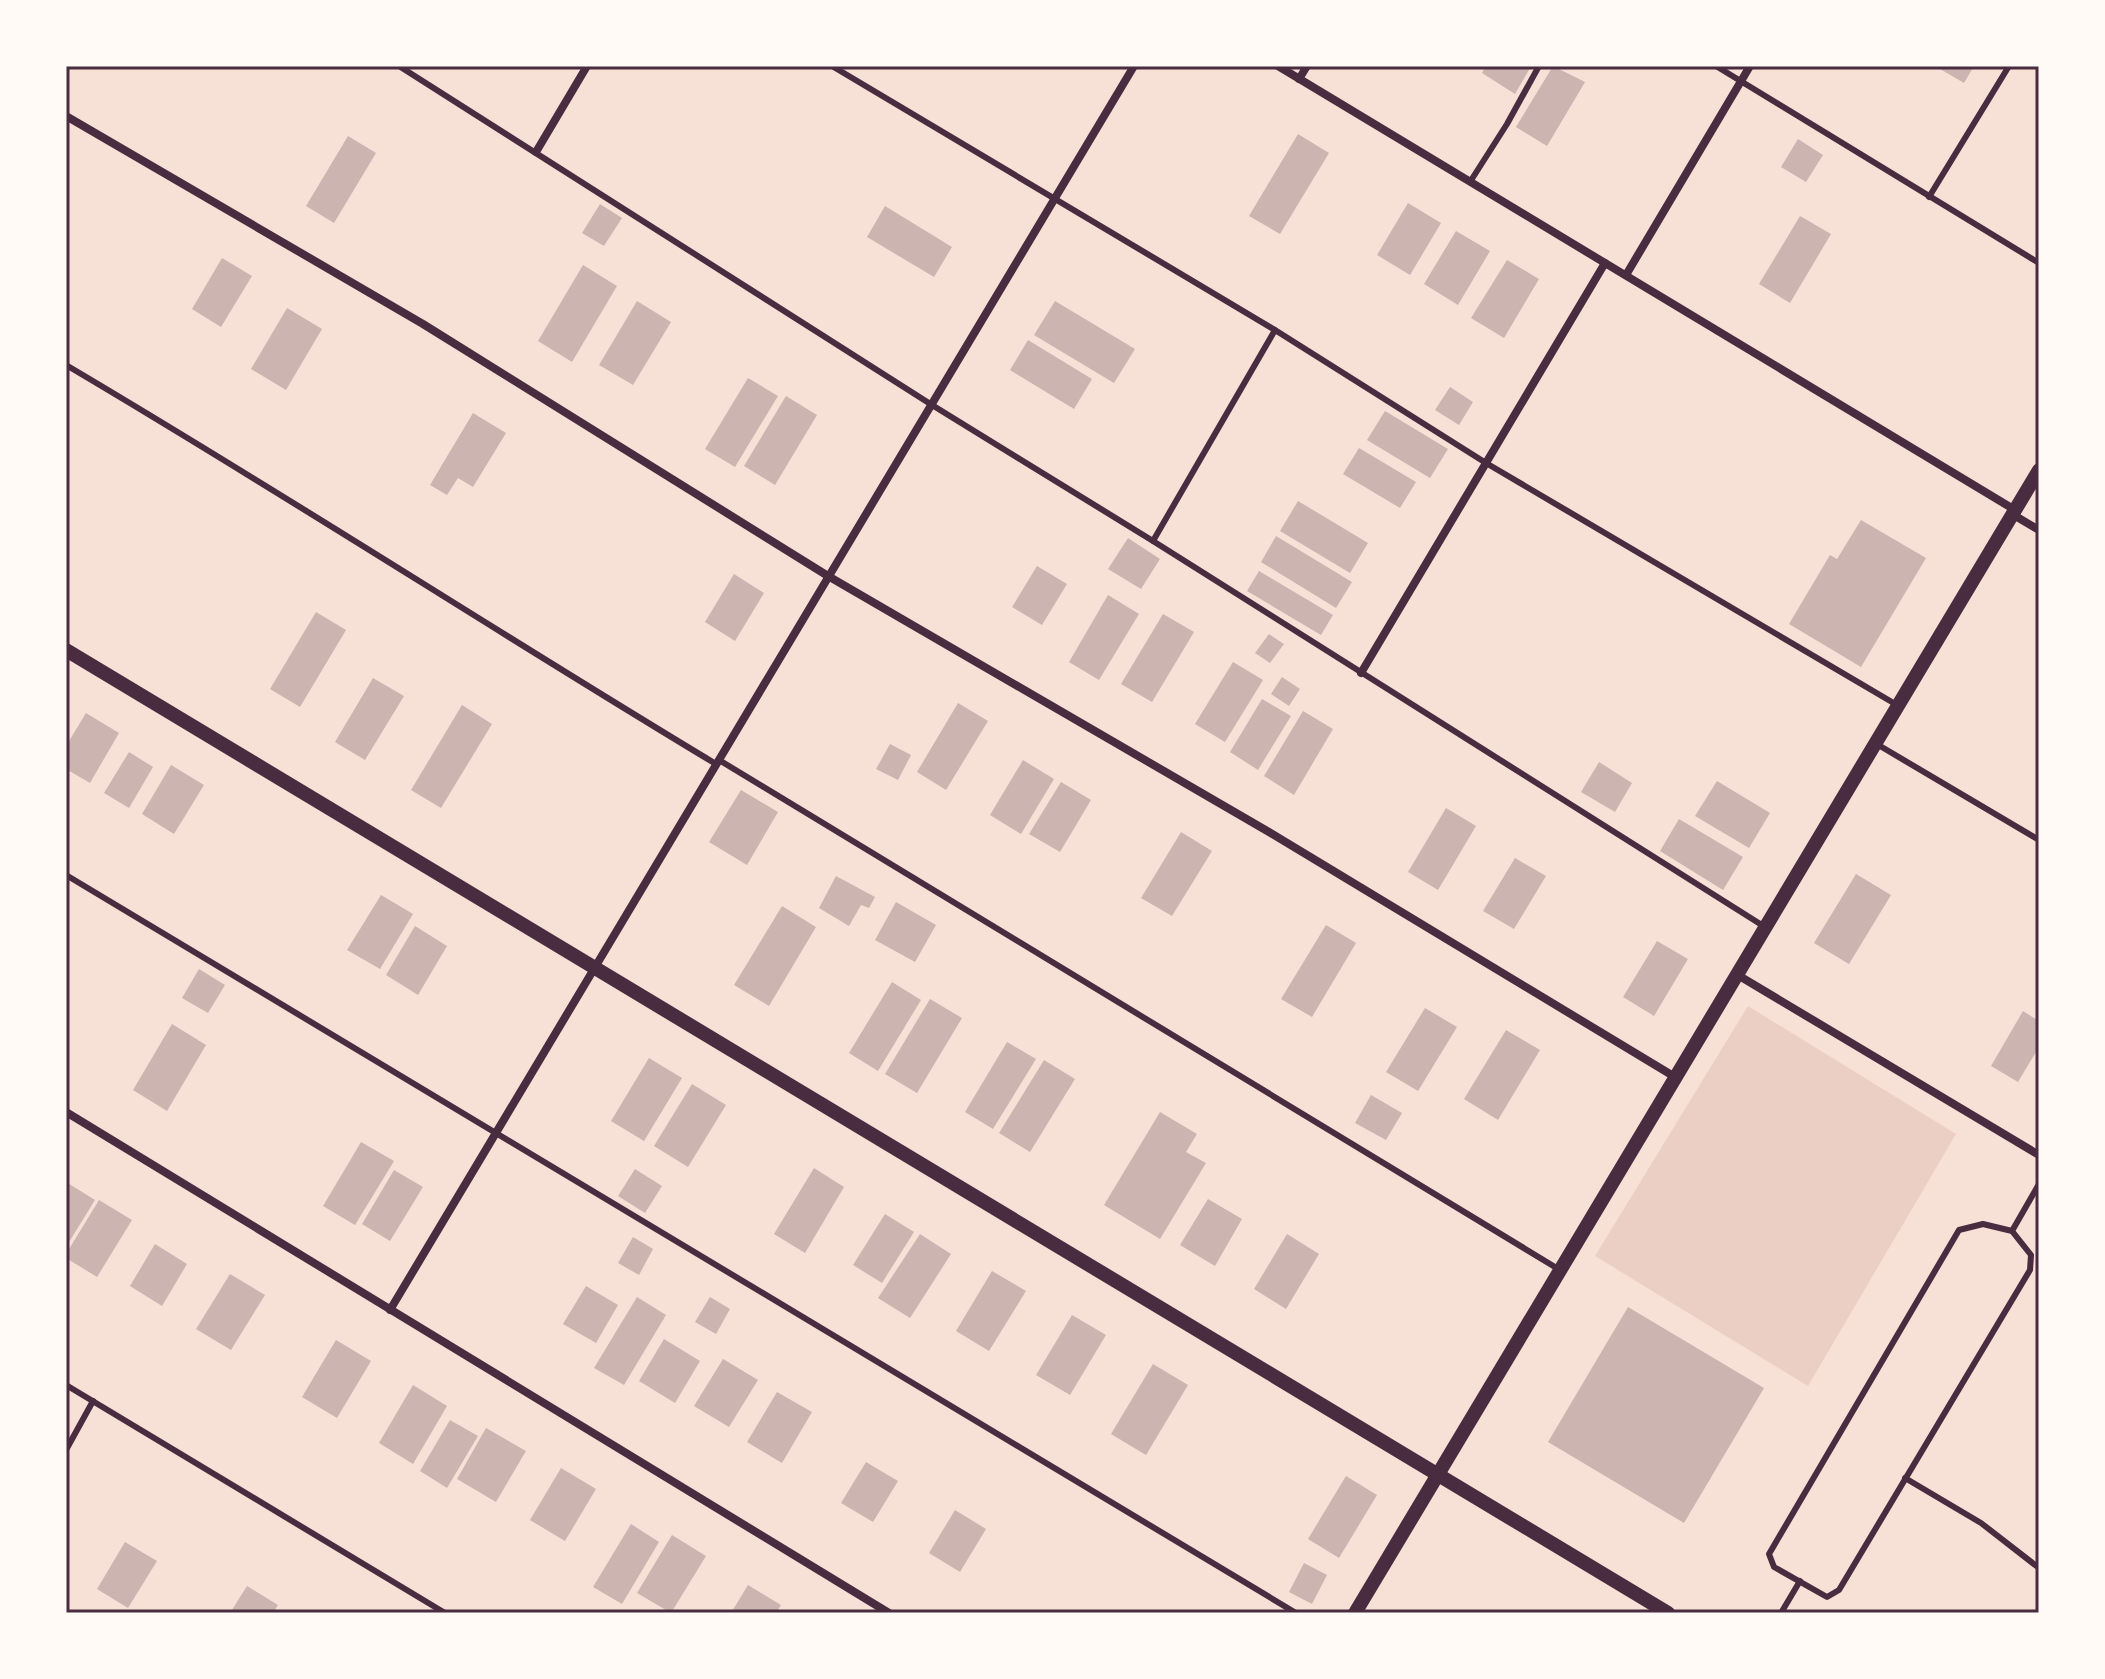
<svg xmlns="http://www.w3.org/2000/svg" width="2105" height="1679" font-family="Lato,sans-serif">
<style>
.green{fill:#ebcfc5}
.building{fill:#ccb4b1}
.lines{fill:none;stroke-linecap:round;stroke-linejoin:round}
.service{stroke:#4a2c40;stroke-width:6}
.minor{stroke:#4a2c40;stroke-width:8}
.tertiary{stroke:#4a2c40;stroke-width:14}
.neatline{fill:none;stroke:#4a2c40;stroke-width:3}
</style>
<rect width="100%" height="100%" fill="#f7e1d7"/>
<path class="green" d="M1748 1006 1956 1134 1808 1386 1595 1256Z"/>
<g class="building">
<path d="M1486 66H1527L1530 68 1515 94 1482 73Z"/>
<path d="M1553 66 1585 82 1547 146 1516 127Z"/>
<path d="M1935 66H1974L1964 83Z"/>
<path d="M1298 134 1329 153 1280 234 1249 216Z"/>
<path d="M348 136 376 153 334 223 306 206Z"/>
<path d="M1798 139 1823 155 1806 182 1781 167Z"/>
<path d="M1408 203 1441 223 1410 275 1377 255Z"/>
<path d="M600 204 622 218 604 246 582 233Z"/>
<path d="M885 206 952 247 934 277 867 237Z"/>
<path d="M1800 216 1831 234 1790 303 1759 284Z"/>
<path d="M1456 231 1490 251 1458 305 1424 284Z"/>
<path d="M222 258 252 276 221 327 192 309Z"/>
<path d="M1507 260 1539 279 1504 338 1471 318Z"/>
<path d="M583 265 617 286 572 362 538 341Z"/>
<path d="M637 301 671 322 633 385 599 365Z"/>
<path d="M1055 301 1135 349 1114 383 1034 335Z"/>
<path d="M287 308 322 329 286 390 251 369Z"/>
<path d="M1028 340 1092 379 1074 409 1010 370Z"/>
<path d="M748 378 778 396 735 467 705 449Z"/>
<path d="M1450 387 1473 402 1459 425 1435 410Z"/>
<path d="M786 396 817 415 775 485 744 466Z"/>
<path d="M1385 411 1448 449 1430 478 1367 440Z"/>
<path d="M473 413 506 433 473 487 458 478 447 495 430 485Z"/>
<path d="M1359 448 1416 482 1400 508 1343 474Z"/>
<path d="M1298 501 1368 543 1350 573 1280 531Z"/>
<path d="M1861 520 1926 558 1861 667 1789 624 1830 555 1837 559Z"/>
<path d="M1276 536 1352 582 1336 608 1261 562Z"/>
<path d="M1128 538 1160 559 1141 589 1108 569Z"/>
<path d="M1037 566 1067 584 1042 625 1012 607Z"/>
<path d="M1259 571 1333 615 1321 635 1247 591Z"/>
<path d="M734 574 764 593 735 641 705 622Z"/>
<path d="M1108 595 1139 614 1099 680 1069 662Z"/>
<path d="M316 612 346 630 300 707 270 689Z"/>
<path d="M1163 614 1194 632 1152 702 1121 684Z"/>
<path d="M1269 634 1284 644 1270 663 1255 653Z"/>
<path d="M1233 662 1263 680 1225 742 1195 724Z"/>
<path d="M1282 677 1300 689 1289 706 1271 694Z"/>
<path d="M373 678 404 696 365 760 335 742Z"/>
<path d="M1262 699 1291 716 1258 770 1230 752Z"/>
<path d="M958 703 988 721 946 790 917 772Z"/>
<path d="M462 705 492 724 441 808 411 790Z"/>
<path d="M1303 711 1333 729 1294 795 1264 776Z"/>
<path d="M86 713 119 733 90 783 66 769V746Z"/>
<path d="M890 744 911 755 898 780 876 769Z"/>
<path d="M129 752 153 767 129 808 104 793Z"/>
<path d="M1023 760 1054 779 1021 834 990 815Z"/>
<path d="M1599 762 1632 783 1615 812 1581 792Z"/>
<path d="M171 765 204 785 174 834 142 814Z"/>
<path d="M1717 781 1770 813 1749 848 1695 816Z"/>
<path d="M1061 782 1091 800 1060 852 1029 834Z"/>
<path d="M741 790 778 812 747 865 709 842Z"/>
<path d="M1446 808 1476 826 1438 890 1408 872Z"/>
<path d="M1679 819 1743 857 1723 890 1660 851Z"/>
<path d="M1181 832 1212 851 1172 916 1141 898Z"/>
<path d="M1515 858 1546 876 1514 929 1483 911Z"/>
<path d="M1856 874 1891 895 1849 964 1814 943Z"/>
<path d="M836 876 875 897 869 908 861 905 849 926 819 908Z"/>
<path d="M381 895 413 914 380 969 347 950Z"/>
<path d="M896 902 936 925 915 962 875 940Z"/>
<path d="M782 906 816 927 769 1006 734 985Z"/>
<path d="M1326 925 1356 943 1312 1017 1281 999Z"/>
<path d="M415 926 447 946 418 995 386 975Z"/>
<path d="M1657 941 1688 959 1654 1016 1623 997Z"/>
<path d="M199 969 225 985 208 1013 182 998Z"/>
<path d="M892 982 921 1000 878 1071 849 1053Z"/>
<path d="M930 999 962 1018 917 1093 885 1074Z"/>
<path d="M1425 1008 1457 1027 1418 1091 1386 1072Z"/>
<path d="M2023 1011 2039 1021V1047L2018 1082 1991 1066Z"/>
<path d="M172 1024 206 1045 167 1111 133 1090Z"/>
<path d="M1506 1030 1540 1050 1498 1120 1464 1099Z"/>
<path d="M1007 1042 1036 1059 993 1129 965 1112Z"/>
<path d="M649 1058 682 1078 644 1141 611 1121Z"/>
<path d="M1044 1060 1075 1079 1030 1152 999 1133Z"/>
<path d="M692 1084 726 1105 688 1167 654 1146Z"/>
<path d="M1371 1095 1402 1113 1386 1140 1355 1123Z"/>
<path d="M1160 1112 1197 1134 1186 1152 1206 1163 1160 1239 1104 1205Z"/>
<path d="M361 1142 394 1161 355 1225 323 1206Z"/>
<path d="M814 1168 844 1187 805 1253 774 1234Z"/>
<path d="M635 1169 662 1186 645 1213 618 1196Z"/>
<path d="M394 1170 423 1187 390 1241 362 1224Z"/>
<path d="M66 1182 95 1200 66 1247Z"/>
<path d="M1208 1199 1242 1219 1215 1266 1180 1245Z"/>
<path d="M99 1200 132 1220 97 1277 66 1258V1254Z"/>
<path d="M885 1214 914 1232 882 1283 853 1265Z"/>
<path d="M920 1234 951 1254 910 1318 878 1298Z"/>
<path d="M1287 1234 1319 1254 1286 1309 1254 1289Z"/>
<path d="M633 1237 653 1249 639 1275 618 1263Z"/>
<path d="M155 1244 187 1264 162 1306 130 1286Z"/>
<path d="M992 1271 1026 1291 989 1351 956 1331Z"/>
<path d="M230 1274 265 1295 231 1350 196 1329Z"/>
<path d="M586 1286 618 1305 596 1343 563 1324Z"/>
<path d="M637 1297 666 1315 624 1385 594 1368Z"/>
<path d="M710 1297 730 1309 716 1334 695 1322Z"/>
<path d="M1628 1307 1764 1388 1684 1523 1548 1442Z"/>
<path d="M1072 1315 1106 1335 1070 1395 1036 1375Z"/>
<path d="M664 1339 700 1361 675 1403 639 1381Z"/>
<path d="M336 1340 371 1361 337 1418 302 1397Z"/>
<path d="M723 1359 758 1380 729 1427 694 1406Z"/>
<path d="M1153 1364 1188 1385 1146 1455 1111 1434Z"/>
<path d="M413 1385 447 1406 413 1464 379 1443Z"/>
<path d="M777 1392 812 1412 782 1463 747 1442Z"/>
<path d="M450 1420 478 1436 447 1488 420 1471Z"/>
<path d="M486 1428 526 1451 496 1502 457 1479Z"/>
<path d="M866 1462 898 1481 873 1522 841 1503Z"/>
<path d="M561 1468 596 1489 565 1541 530 1520Z"/>
<path d="M1346 1476 1377 1495 1339 1558 1308 1539Z"/>
<path d="M955 1510 986 1529 960 1572 929 1553Z"/>
<path d="M631 1524 659 1542 622 1604 593 1587Z"/>
<path d="M672 1535 706 1556 671 1613 637 1593Z"/>
<path d="M125 1542 157 1561 128 1608 97 1589Z"/>
<path d="M1304 1563 1327 1575 1312 1604 1289 1592Z"/>
<path d="M748 1585 781 1605 776 1613H731Z"/>
<path d="M247 1586 278 1605 273 1613H230Z"/>
</g>
<g class="lines">
<g class="service">
<path d="M399 66 932 405 1153 541 1765 927"/>
<path d="M832 66 1275 330 1486 463 1897 705"/>
<path d="M1716 66 2039 263"/>
<path d="M1470 182 1507 124 1539 66"/>
<path d="M1929 197 2009 66"/>
<path d="M66 365C285 494 498 633 716 764"/>
<path d="M1153 541 1275 330"/>
<path d="M1875 743 2039 840"/>
<path d="M719 760 1560 1270"/>
<path d="M66 875 1296 1613"/>
<path d="M1983 1224 2012 1231 2031 1255 2030 1270 1839 1590 1827 1597 1774 1567 1769 1554 1959 1230Z"/>
<path d="M2012 1231 2039 1184"/>
<path d="M66 1385 445 1613"/>
<path d="M66 1450 93 1401"/>
<path d="M1905 1478 1981 1523 2039 1568"/>
<path d="M1781 1613 1800 1581"/>
</g>
<g class="minor">
<path d="M1278 66 2015 510"/>
<path d="M1299 79 1307 66"/>
<path d="M66 116 423 324 828 576 1269 832 1675 1077"/>
<path d="M536 152 587 66"/>
<path d="M1626 275 1750 66"/>
<path d="M2012 514 2039 530"/>
<path d="M1361 673 1605 263"/>
<path d="M1736 974 2039 1155"/>
<path d="M66 1112 889 1613"/>
<path d="M390 1310 1134 66"/>
</g>
<g class="tertiary">
<path d="M66 650 1668 1613"/>
<path d="M1355 1613 2039 470"/>
</g>
</g>
<rect width="2105" height="1679" fill="none" stroke="#fffaf5" stroke-width="136"/>
<rect x="68" y="68" width="1969" height="1543" class="neatline"/>
</svg>
